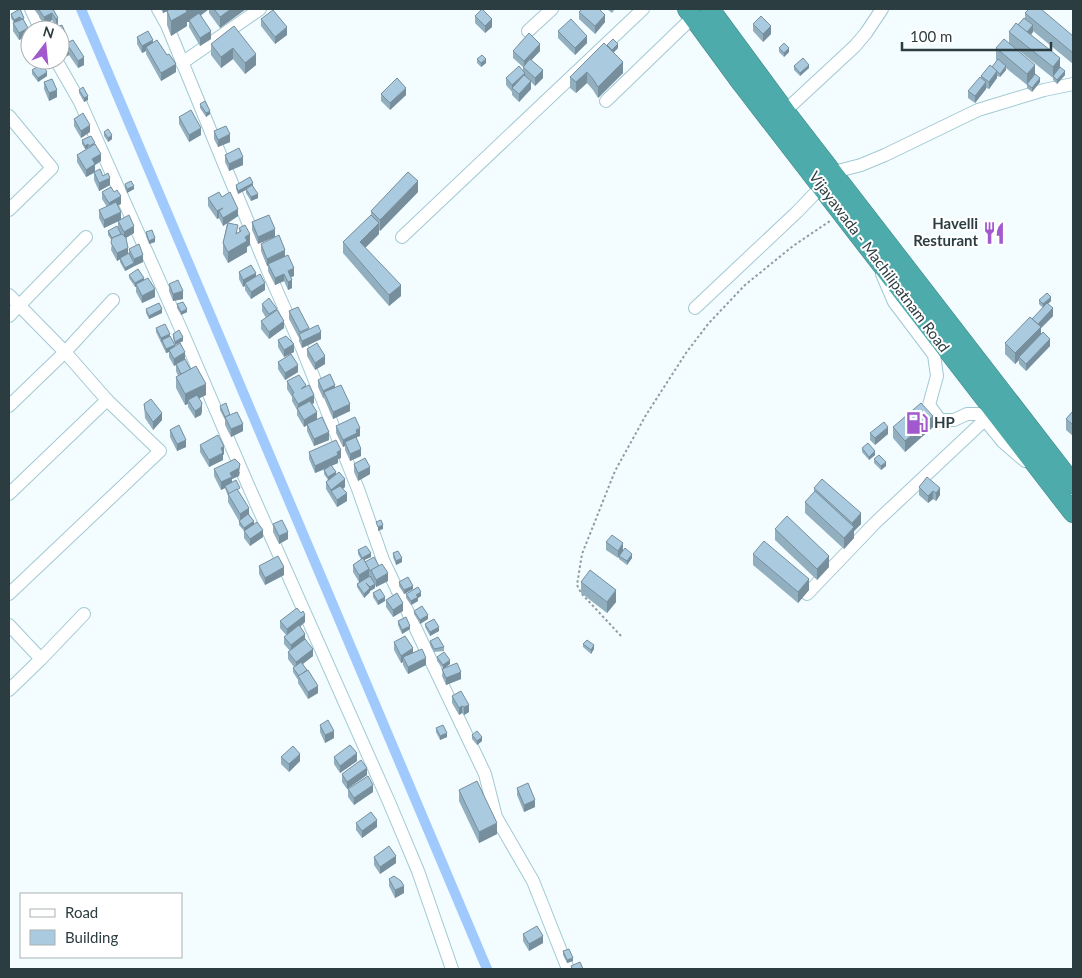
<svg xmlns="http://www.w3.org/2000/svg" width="1082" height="978" font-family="Lato,sans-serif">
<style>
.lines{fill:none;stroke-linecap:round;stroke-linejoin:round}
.canal{stroke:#a0cafd;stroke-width:10}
.minor-casing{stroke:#a1c9d3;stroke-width:14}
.highway-casing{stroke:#428486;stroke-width:20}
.path{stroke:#909da0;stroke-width:2;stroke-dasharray:2.5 2.5;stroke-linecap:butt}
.minor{stroke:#fff;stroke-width:12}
.highway{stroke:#4eabab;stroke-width:19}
.wall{fill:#92afc0}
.shaded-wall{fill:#778e9c}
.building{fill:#aacbdf;stroke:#778e9c}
.labels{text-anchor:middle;stroke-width:4;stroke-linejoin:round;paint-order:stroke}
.poi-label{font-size:15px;font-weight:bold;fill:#2c3d41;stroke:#fff;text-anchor:end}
.street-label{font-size:15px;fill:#2c3d41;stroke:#fff}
</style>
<rect width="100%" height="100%" fill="#f3fcfe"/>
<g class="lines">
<path class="canal" d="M81 9 487 969"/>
<defs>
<g id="minor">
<path d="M31 9 41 30"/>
<path d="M158 9 167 25 268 271 302 348 358 489 383 560 485 774 496 817 533 881 568 969"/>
<path d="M528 31 552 9"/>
<path d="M56 60 80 102 184 336 248 485 389 802 418 871 452 969"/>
<path d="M182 63 260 9"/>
<path d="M606 101 693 17"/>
<path d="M785 111 855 46 866 33 882 9"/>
<path d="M9 116 52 168 9 210"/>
<path d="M834 172 861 165 885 155 978 110 1044 90 1073 84"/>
<path d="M402 237 643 9"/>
<path d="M882 274 894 302 934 355 937 376 929 405 940 420H954L967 414H978L985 420 1003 442 1025 461"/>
<path d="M9 295 65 352 107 400 9 494"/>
<path d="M695 308 797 212 822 186"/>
<path d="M9 316 86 237"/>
<path d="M9 406 65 352 113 300"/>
<path d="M9 594 160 451 107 400"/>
<path d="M807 594 875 523 991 414"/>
<path d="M9 625 41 659 9 690"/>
<path d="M41 659 84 614"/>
</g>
<g id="highway">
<path d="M687 9 742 84 1073 513"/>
<path d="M710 9 785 111 1073 484"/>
</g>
</defs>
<use href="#minor" class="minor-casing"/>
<use href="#highway" class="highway-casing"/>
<path class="path" d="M621 636 581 593 577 585 582 554 615 471 646 415 686 353 708 324 745 285 793 246 830 221"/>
<use href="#minor" class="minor"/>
<use href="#highway" class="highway"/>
</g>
<g class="wall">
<path d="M20 9 24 21 28 28 27 53 21 45V39L19 40 13 31V23H14L11 18V14Z"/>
<path d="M34 9H53L58 25 56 26 52 20 44 25 39 17V15V16Z"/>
<path d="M161 9H209L201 15 211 39 200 46 189 27V22H187V26L171 36 167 25V11L163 13Z"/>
<path d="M209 9H246L220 28 209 13Z"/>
<path d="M607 9H615L612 13Z"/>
<path d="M579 12 605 22 595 34 579 19Z"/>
<path d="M1025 13 1073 36V64L1033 31 1031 35 1060 67 1065 75 1057 84 1053 80V78L1017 49 1040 82 1032 92 1027 88V85L1006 68V70L1000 77 997 76V78L989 89 986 88V89L975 103 968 98V91L981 78V76L992 67 997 60H996V48L1012 46 1009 43V32L1025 18Z"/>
<path d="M475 16 492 27 485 33 475 23Z"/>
<path d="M261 19 287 35 275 44 261 26Z"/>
<path d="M753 24 771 34 763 42 753 31Z"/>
<path d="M234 26 256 65 245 74 233 59 221 68 211 55V44Z"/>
<path d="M558 31 587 43 575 55 558 38Z"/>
<path d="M137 37 153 43 176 72 161 81 146 54V51L142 53 137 44Z"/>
<path d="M73 40 84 65 78 68 69 55 63 58 60 54V46Z"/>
<path d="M607 46 618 48 614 52 623 73 598 98 593 90 587 83 576 93 570 88V77Z"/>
<path d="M779 48 789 52 784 57 779 52Z"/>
<path d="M513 51H540L531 60 543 78 535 86 531 82V89L519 102 512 95V92L506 85V78L523 71V67L513 58Z"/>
<path d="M477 59 486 63 481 67 477 63Z"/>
<path d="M794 66 809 68 800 76 794 70Z"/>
<path d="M32 70 47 76 38 82 32 74Z"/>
<path d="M44 82 57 97 49 101 44 89Z"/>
<path d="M79 90 88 100 84 102 79 93Z"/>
<path d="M381 94 406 95 390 110 381 101Z"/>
<path d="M200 104 210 114 206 117 200 108Z"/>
<path d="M179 117 201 135 189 142 179 124Z"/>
<path d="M74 119 90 132 81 138 74 126Z"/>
<path d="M214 131 230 142 218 147 214 139Z"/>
<path d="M104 132 112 139 108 142 104 136Z"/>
<path d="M82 140 95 144 101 161 95 165V172L103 176 110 185 99 191 94 180V173L86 177 77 162V155L88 148 85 149 82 144Z"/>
<path d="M225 155 243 165 229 171 225 162Z"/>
<path d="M125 184 134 189 127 193 125 188Z"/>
<path d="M236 185 253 186 258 198 251 201 246 193V190L238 194 236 189Z"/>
<path d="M102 192 121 204 118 205 121 219 134 233 126 238 128 254H129V249L143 262 125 271 120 262V259L117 261 111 250 112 241 108 235V231L118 228V221L104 228 99 218V210L107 207 102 199Z"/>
<path d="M418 192 380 231 379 230V234L365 248 401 296 389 306 343 253V242L371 215V211Z"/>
<path d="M222 197 238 216 228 223 238 233 239 232V228L250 245 247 247V252L228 263 223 254V243L227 223 223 226 219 218 217 219 208 206V198Z"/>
<path d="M269 215 258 244 252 230V222Z"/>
<path d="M146 232 155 242 149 244 146 236Z"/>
<path d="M261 244 285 256 294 276 291 277 292 288 288 290 284 281 275 285 268 271V266H267L261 251Z"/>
<path d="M239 272 256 276 265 290 251 299 245 290V286L243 287 239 279Z"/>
<path d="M129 275 144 280 155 297 142 303 136 292V287H135L129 278Z"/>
<path d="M169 284 183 299 173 301 169 291Z"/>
<path d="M1039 300 1051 301 1048 304 1053 316 1041 328V334L1050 346 1026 371 1019 364V360L1015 364 1005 354V343L1032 319 1043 308 1039 304Z"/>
<path d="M177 304 187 312 181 315 177 308Z"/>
<path d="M262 304 277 311 284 328 269 339 261 329V321L266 318 262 311Z"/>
<path d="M146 309 162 313 149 319 146 313Z"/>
<path d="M289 311 309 329 321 339 302 348 299 341V338L289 319Z"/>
<path d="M156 328 170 336 175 345 173 338V334L183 341 175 345V346L185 360 206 395 199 398 202 411 201 415 195 418 188 407V404L185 405 176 388V377L178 376 176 371V365L174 366 169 357V352L166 353 156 332Z"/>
<path d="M278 340 294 352 284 357 278 347Z"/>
<path d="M307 349 325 364 315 370 307 356Z"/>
<path d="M278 362 298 372 285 380 278 369Z"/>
<path d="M318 380 335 387 350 411 333 419 324 398H323L318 387Z"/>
<path d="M287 381 306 386 314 403 312 404 317 419 329 440 314 446 307 431V425L304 427 297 415V410L292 401V397L287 389Z"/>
<path d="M144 404 162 420 153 430 145 418Z"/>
<path d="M220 406 230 415 243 431 231 437 225 425V420L220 410Z"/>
<path d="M1073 411V436L1066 430V419Z"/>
<path d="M336 426 360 436 357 437V440L361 456 350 461 345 450V446L343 447 336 433Z"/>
<path d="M893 427H933L905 452 893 438Z"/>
<path d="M170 430 186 447 177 451 170 437Z"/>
<path d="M870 433 888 434 875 445 870 440Z"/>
<path d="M200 445 224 454 223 455V460L209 467 200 452Z"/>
<path d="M862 448 875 455 869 460 862 452Z"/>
<path d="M309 452 341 458 338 459V463L331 466 336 474 345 487 343 489 347 501 337 507 326 489V482L328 480 324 474V470L328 468 315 473 309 459Z"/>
<path d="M874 459 886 466 881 470 874 463Z"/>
<path d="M354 464 370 474 358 481 354 472Z"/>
<path d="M214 469 240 472 239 476 232 479V482L239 492 254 524 263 537 250 546 244 538V531L239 525V521L228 502V496L225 488 221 490 214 476Z"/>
<path d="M927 477 940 495 936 501 933 499 928 503 919 495V487Z"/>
<path d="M814 488 861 524 854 531V538L844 549 805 513V502L814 493Z"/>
<path d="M273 524 288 539 279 544 273 532Z"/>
<path d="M775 529 829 567 817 580 775 540Z"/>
<path d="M606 542 623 550 632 558 627 565 619 559V556L618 558 606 550Z"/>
<path d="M358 550 371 557 364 560 365 562 388 581 376 587 375 585V588L370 591V590V592L364 598 357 587V584L359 582 353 572V565L361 559 358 554Z"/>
<path d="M393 553 402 562 396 565 393 557Z"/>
<path d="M753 554 809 590 798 603 753 565Z"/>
<path d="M259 566 284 575 265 585 259 574Z"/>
<path d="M399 582 413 589 404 594 399 586Z"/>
<path d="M581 582 616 602 607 613 581 593Z"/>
<path d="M373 593 385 601 378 605 373 597Z"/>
<path d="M406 594 421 596 418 598V601L411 605 406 598Z"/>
<path d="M386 600 403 611 393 617 386 607Z"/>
<path d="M414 611 428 619 420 624 414 614Z"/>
<path d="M280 621 305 622 300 627 313 656 303 664 318 693 308 699 298 683V680L293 672V668L294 667 288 659V652L290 651 284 644V637L286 635 280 628Z"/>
<path d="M398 621 410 629 402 634 398 625Z"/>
<path d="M425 624 439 631 430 636 425 627Z"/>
<path d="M430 641 444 647V651L434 652 430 645Z"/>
<path d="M394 642 413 653 426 665 408 674 403 665V662L401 663 394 650Z"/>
<path d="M583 644 594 649 591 654 583 647Z"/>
<path d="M437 657 450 664 446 667 461 679 446 685 442 676 443 668 437 661Z"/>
<path d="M452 696 469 712 464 715 462 713 459 715 452 703Z"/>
<path d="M320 725 334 738 325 743 320 732Z"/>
<path d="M436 728 447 737 440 740 436 732Z"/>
<path d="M472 735 482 741 477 745 472 739Z"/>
<path d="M281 757 300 761 289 772 281 764Z"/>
<path d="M334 757 357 761 340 773 334 764Z"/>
<path d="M342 774 367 775 347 789 342 782Z"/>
<path d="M517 788 535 807 524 812 517 795Z"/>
<path d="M348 789 373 792 354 805 348 797Z"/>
<path d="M459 790 497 834 479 843 459 801Z"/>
<path d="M356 823 377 827 362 838 356 830Z"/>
<path d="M374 857 396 863 380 874 374 865Z"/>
<path d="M389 879 404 893 395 898 389 886Z"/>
<path d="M523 934 543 943 529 951 523 941Z"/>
<path d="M563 951 573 961 567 963 563 955Z"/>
</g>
<g class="shaded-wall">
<path d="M163 9H172L163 13Z"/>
<path d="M186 9H209L196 19 189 20V22H187V26L171 36V21Z"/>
<path d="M231 9H246L220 28V17Z"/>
<path d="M52 13V20L44 25V17Z"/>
<path d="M605 15V22L595 34V26Z"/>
<path d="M20 17V21L14 24V20Z"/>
<path d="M58 18V25L56 26V19Z"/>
<path d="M492 19V27L485 33V26Z"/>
<path d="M1033 25V32L1026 41V34Z"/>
<path d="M771 26V34L763 42V34Z"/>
<path d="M287 27V35L275 44V37Z"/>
<path d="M28 28V36L21 37V39L19 40V33Z"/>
<path d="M211 31V39L200 46V38Z"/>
<path d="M65 32V36L60 38V34Z"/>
<path d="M587 36V43L575 55V48Z"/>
<path d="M153 40V48L146 47V51L142 53V46Z"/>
<path d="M30 44V51L27 53V46Z"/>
<path d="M540 44V51L524 68V61Z"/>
<path d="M618 44V48L612 54V50Z"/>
<path d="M69 47V55L63 58V51Z"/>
<path d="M233 48V59L221 68V57Z"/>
<path d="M789 48V52L784 57V53Z"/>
<path d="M256 54V65L245 74V63Z"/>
<path d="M84 57V65L78 68V61Z"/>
<path d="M1060 58V70L1053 76V78V67Z"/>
<path d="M486 59V63L481 67V63Z"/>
<path d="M623 62V73L598 98V87Z"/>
<path d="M176 64V72L161 81V73Z"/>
<path d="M809 65V68L800 76V73Z"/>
<path d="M1035 65V76L1027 84V74Z"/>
<path d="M1006 66V70L1000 77V74Z"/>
<path d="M543 70V78L535 86V78Z"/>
<path d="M997 71V78L989 89V82Z"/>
<path d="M1065 71V75L1057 84V80Z"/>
<path d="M47 72V76L38 82V78Z"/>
<path d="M587 72V83L576 93V82Z"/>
<path d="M525 73V80L512 88V92V85Z"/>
<path d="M1040 78V82L1032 92V88Z"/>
<path d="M531 81V89L519 102V94Z"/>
<path d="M986 82V89L975 103V96Z"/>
<path d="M406 88V95L390 110V103Z"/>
<path d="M57 90V97L49 101V93Z"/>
<path d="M88 96V100L84 102V98Z"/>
<path d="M210 111V114L206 117V113Z"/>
<path d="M90 125V132L81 138V131Z"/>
<path d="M201 128V135L189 142V135Z"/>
<path d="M230 134V142L218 147V140Z"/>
<path d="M112 135V139L108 142V138Z"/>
<path d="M88 144V148L85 149V146Z"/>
<path d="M101 154V161L95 165V172L86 177V170L92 159Z"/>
<path d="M243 157V165L229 171V164Z"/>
<path d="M110 178V185L99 191V183Z"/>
<path d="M418 181V192L380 231V220Z"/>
<path d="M253 183V186L238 194V191Z"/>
<path d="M134 186V189L127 193V189Z"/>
<path d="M258 194V198L251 201V197Z"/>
<path d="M121 196V204L109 210V203Z"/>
<path d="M223 208 219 211V218L217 219V211Z"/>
<path d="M238 209V216L223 226V218Z"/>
<path d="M121 212V220L104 228V220Z"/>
<path d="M379 223V234L360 253V242Z"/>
<path d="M134 226V233L124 239V232Z"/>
<path d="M275 229V237L258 244V237Z"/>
<path d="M250 234V245L247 247V252L228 263V252L245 237Z"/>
<path d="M155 238V242L149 244V241Z"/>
<path d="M128 248V255L117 261V253Z"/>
<path d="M285 250V258L268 264V266H267V259Z"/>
<path d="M143 255V262L134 266V259Z"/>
<path d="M134 263V266L125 271V268Z"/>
<path d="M294 268V276L288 278V271Z"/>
<path d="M256 273V281L245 283V286L243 287V280Z"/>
<path d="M284 274V281L275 285V278Z"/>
<path d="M144 278V282L136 284V287H135V283Z"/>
<path d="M292 280V288L288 290V282Z"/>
<path d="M265 283V290L251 299V292Z"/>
<path d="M401 285V296L389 306V295Z"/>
<path d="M155 289V297L142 303V296Z"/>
<path d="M183 291V299L173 301V294Z"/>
<path d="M1051 297V301L1043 308V304Z"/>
<path d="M1053 308V316L1041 328V338L1019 357V360L1015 364V353L1037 324Z"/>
<path d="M162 309V313L149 319V316Z"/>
<path d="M187 309V312L181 315V312Z"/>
<path d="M284 321V328L269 339V332Z"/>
<path d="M321 332V339L302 348V341Z"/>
<path d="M170 334V338L161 342V338Z"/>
<path d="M183 337V341L175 345V342Z"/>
<path d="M1050 339V346L1026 371V364Z"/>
<path d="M294 344V352L284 357V350Z"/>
<path d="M175 345V348L169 350V352L166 353V349Z"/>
<path d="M185 352V360L174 366V359Z"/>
<path d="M325 356V364L315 370V363Z"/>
<path d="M298 365V372L285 380V373Z"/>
<path d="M206 384V395L190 403 188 400V404L185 405V394Z"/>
<path d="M335 385V393L324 392 323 398V391Z"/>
<path d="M314 395V403L299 411 298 409V404Z"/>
<path d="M202 403V411L201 415 195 418V411Z"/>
<path d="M350 404V411L333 419V412Z"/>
<path d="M317 412V420L304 427V420Z"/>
<path d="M162 413V420L153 430V422Z"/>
<path d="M933 416V427L905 452V441Z"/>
<path d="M243 424V431L231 437V429Z"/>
<path d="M888 427V434L875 445V438Z"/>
<path d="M360 428V436L357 437V440L345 442V446L343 447V440L356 430Z"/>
<path d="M329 432V440L314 446V439Z"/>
<path d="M186 440V447L177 451V444Z"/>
<path d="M224 446V454L223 455V460L209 467V460L221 448Z"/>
<path d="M361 449V456L350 461V454Z"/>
<path d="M341 450V458L338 459V463L315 473V466Z"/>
<path d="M875 451V455L869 460V457Z"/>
<path d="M886 462V466L881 470V466Z"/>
<path d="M240 464 239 476 232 479V484L225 486V488L221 490V482Z"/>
<path d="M370 467V474L358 481V473Z"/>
<path d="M336 472V476L328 481V477Z"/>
<path d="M345 479V487L334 495 331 492V490Z"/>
<path d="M940 488V495L936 501V493Z"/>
<path d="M933 491V499L928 503V496Z"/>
<path d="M347 493V501L337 507V500Z"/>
<path d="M249 508V515L240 521V514Z"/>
<path d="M861 513V524L854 531V538L844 549V538L852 530V523Z"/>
<path d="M254 521V525L244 532V528Z"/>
<path d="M383 525V529L378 531V527Z"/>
<path d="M263 530V537L250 546V539Z"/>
<path d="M288 532V539L279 544V536Z"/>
<path d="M623 543V551L618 558V551Z"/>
<path d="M371 553V557L362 561V558Z"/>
<path d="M632 554V558L627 565V561Z"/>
<path d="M829 556V567L817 580V569Z"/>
<path d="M402 558V562L396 565V561Z"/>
<path d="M284 567V575L265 585V578Z"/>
<path d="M369 569V577L359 583V575Z"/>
<path d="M388 573V581L376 587V580Z"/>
<path d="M809 579V590L798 603V592Z"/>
<path d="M375 584V588L370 591V587Z"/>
<path d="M413 586V589L404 594V590Z"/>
<path d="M370 588V592L364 598V594Z"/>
<path d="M616 590V602L607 613V602Z"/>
<path d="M421 592V596L418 598V601L411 605V601L416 595Z"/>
<path d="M385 597V601L378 605V601Z"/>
<path d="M403 603V611L393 617V610Z"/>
<path d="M305 615V622L287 637V629Z"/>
<path d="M428 615V619L420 624V620Z"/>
<path d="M410 626V629L402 634V630Z"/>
<path d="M439 627V631L430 636V632Z"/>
<path d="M305 634V641L291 652V645Z"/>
<path d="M594 645V649L591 654V650Z"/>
<path d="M413 648V656L403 657V662L401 663V656Z"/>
<path d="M313 649V656L296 669V662Z"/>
<path d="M426 658V665L408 674V667Z"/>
<path d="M450 660V664L443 669V665Z"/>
<path d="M461 672V679L446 685V678Z"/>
<path d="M318 686V693L308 699V692Z"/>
<path d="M469 705V712L464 715V707Z"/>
<path d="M462 706V713L459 715V708Z"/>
<path d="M334 731V738L325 743V735Z"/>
<path d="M447 733V737L440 740V736Z"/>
<path d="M482 737V741L477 745V741Z"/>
<path d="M357 753V761L340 773V766Z"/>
<path d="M300 754V761L289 772V764Z"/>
<path d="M367 768V775L347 789V782Z"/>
<path d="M373 785V792L354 805V798Z"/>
<path d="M535 800V807L524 812V805Z"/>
<path d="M377 820V827L362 838V831Z"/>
<path d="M497 823V834L479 843V832Z"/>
<path d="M396 856V863L380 874V867Z"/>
<path d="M404 886V893L395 898V890Z"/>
<path d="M543 936V943L529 951V944Z"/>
<path d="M573 958V961L567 963V960Z"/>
</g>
<g class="building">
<path d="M20 9 24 18 21 19 20 17 14 20 11 14Z"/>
<path d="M42 9H53L58 18 56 19 52 13 44 17 39 10Z"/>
<path d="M170 9H186L187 12 171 21 167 11Z"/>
<path d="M214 9H231L220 17Z"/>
<path d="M482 9 492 19 485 26 475 16Z"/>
<path d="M582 9H599L605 15 595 26 579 12Z"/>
<path d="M1029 9H1041L1073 36V53L1025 13Z"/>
<path d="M273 10 287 27 275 37 261 19Z"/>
<path d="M199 13 211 31 200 38 189 20Z"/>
<path d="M761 16 771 26 763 34 753 24Z"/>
<path d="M1024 18 1033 25 1027 32 1018 25Z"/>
<path d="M23 19 28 28 19 33 13 23Z"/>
<path d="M571 19 587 36 575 48 558 31Z"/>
<path d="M1016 23 1060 58 1053 67 1009 32Z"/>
<path d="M62 25 65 32 60 34V30H51Z"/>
<path d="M234 26 256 54 245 63 233 48 221 57 211 44Z"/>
<path d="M148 31 153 40 142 46 137 37Z"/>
<path d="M30 32V44L27 46 21 37Z"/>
<path d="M529 33 540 44 524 61 513 51Z"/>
<path d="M613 39 618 44 612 50 607 45Z"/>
<path d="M1004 39 1035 65 1027 74 996 48Z"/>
<path d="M73 40 84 57 78 61 69 47 63 51 60 47V46Z"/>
<path d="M157 40 167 55 169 54 176 64 161 73 146 47Z"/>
<path d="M604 43 623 62 598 87 593 79 587 72 576 82 570 77Z"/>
<path d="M784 43 789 48 784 53 779 48Z"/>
<path d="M482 55 486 59 481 63 477 59Z"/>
<path d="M803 58 809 65 800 73 794 66Z"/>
<path d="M530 59 543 70 535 78 523 67Z"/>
<path d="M998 59 1006 66 1000 74 992 67Z"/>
<path d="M42 64 47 72 38 78 32 70Z"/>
<path d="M990 65 997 71 989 82 981 76Z"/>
<path d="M519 66 525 73 512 85 506 78Z"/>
<path d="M1060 67 1065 71 1057 80 1053 76Z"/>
<path d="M1035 74 1040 78 1032 88 1027 84Z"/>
<path d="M524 75 531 81 519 94 512 88Z"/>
<path d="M980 77 986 82 975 96 968 91Z"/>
<path d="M397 78 406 88 390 103 381 94Z"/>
<path d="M52 79 57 90 49 93 44 82Z"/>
<path d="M83 87 88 96 84 98 79 90Z"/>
<path d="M205 101 210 111 206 113 200 104Z"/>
<path d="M191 110 201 128 189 135 179 117Z"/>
<path d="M83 113 90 125 81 131 74 119Z"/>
<path d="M226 126 230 134 218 140 214 131Z"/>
<path d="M108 129 112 135 108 138 104 132Z"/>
<path d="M91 136 95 143 89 146 88 144 85 146 82 140Z"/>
<path d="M95 144 101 154 92 159 95 164 86 170 77 155Z"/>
<path d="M239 148 243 157 229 164 225 155Z"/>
<path d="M100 169 103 176 108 173 110 178 99 183 94 172Z"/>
<path d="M408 172 418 181 380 220 371 211Z"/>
<path d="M250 177 253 183 238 191 236 185Z"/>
<path d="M131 181 134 186 127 189 125 184Z"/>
<path d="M252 185 258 194 251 197 246 189Z"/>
<path d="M111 187 114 192 117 190 121 196 109 203 102 192Z"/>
<path d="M219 192 222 197 230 192 238 209 223 218 219 211 223 208 217 211 208 198Z"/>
<path d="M116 202 121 212 104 220 99 210Z"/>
<path d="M129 215 134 226 124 232 118 221Z"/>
<path d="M269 215 275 229 258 237 252 222Z"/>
<path d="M371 215 379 223 360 242 401 285 389 295 343 242Z"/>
<path d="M228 223 238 225 236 234 241 231 239 228 245 225 250 234 245 237 247 241 228 252 223 243Z"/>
<path d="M117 226 121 234 112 238 108 231Z"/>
<path d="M152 230 155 238 149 241 146 232Z"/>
<path d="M122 234 126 238 128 248 117 253 111 243 112 238Z"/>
<path d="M279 235 285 250 267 259 261 244Z"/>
<path d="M139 244 143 255 134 259 129 249Z"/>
<path d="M129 253 134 263 125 268 120 258Z"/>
<path d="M288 255 294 268 288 271 292 280 288 282 284 274 275 278 268 264Z"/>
<path d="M251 265 256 273 243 280 239 272Z"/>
<path d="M138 269 144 278 135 283 129 275Z"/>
<path d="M260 274 265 283 251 292 245 283Z"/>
<path d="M148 278 155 289 142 296 136 284Z"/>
<path d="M178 280 183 291 173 294 169 284Z"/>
<path d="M1047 293 1051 297 1043 304 1039 300Z"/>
<path d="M269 298 277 309 269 314 262 304Z"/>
<path d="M183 302 187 309 181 312 177 304Z"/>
<path d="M159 303 162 309 149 316 146 309Z"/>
<path d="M1047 303 1053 308 1038 324 1032 319Z"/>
<path d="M298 307 309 328 300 332 289 311Z"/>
<path d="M277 310 284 321 269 332 261 321Z"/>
<path d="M1030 317 1041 327 1015 353 1005 343Z"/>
<path d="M165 324 170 334 161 338 156 328Z"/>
<path d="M318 325 321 332 302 341 299 334Z"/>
<path d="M179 330 183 337 175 342 173 334Z"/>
<path d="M1043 332 1050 339 1026 364 1019 357Z"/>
<path d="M170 336 175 345 166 349 162 340Z"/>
<path d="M286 336 294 344 284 350 278 340Z"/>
<path d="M180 343 185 352 174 359 169 350Z"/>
<path d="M317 343 325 356 315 363 307 349Z"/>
<path d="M291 354 298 365 285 373 278 362Z"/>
<path d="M185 359 191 370 181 374 176 364Z"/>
<path d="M196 366 206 384 185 394 176 377Z"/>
<path d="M330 374 335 385 323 391 318 380Z"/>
<path d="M299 375 306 385 301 389 309 385 314 395 298 404 292 394 294 393 287 381Z"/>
<path d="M341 385 350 404 333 412 324 392Z"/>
<path d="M197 395 202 403 201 407 195 411 188 400Z"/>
<path d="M151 399 162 413 153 422 145 410 144 404Z"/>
<path d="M310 401 317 412 304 420 297 408Z"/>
<path d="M226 403 230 415 225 417 220 406Z"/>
<path d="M921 403 933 416 905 441 893 427Z"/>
<path d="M1073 411V425L1066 419Z"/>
<path d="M237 412 243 424 231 429 225 417Z"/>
<path d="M322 417 329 432 314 439 307 424Z"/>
<path d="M355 417 360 428 356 430 357 433 343 440 336 426Z"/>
<path d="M884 422 888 427 875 438 870 433Z"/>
<path d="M179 425 186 440 177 444 170 430Z"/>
<path d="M218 435 224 446 221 448 223 453 209 460 200 445Z"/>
<path d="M356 437 361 449 350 454 345 442Z"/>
<path d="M336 440 341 450 337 452 338 455 315 466 309 452Z"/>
<path d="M868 443 875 451 869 457 862 448Z"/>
<path d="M879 455 886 462 881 466 874 459Z"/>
<path d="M365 458 370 467 358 473 354 464Z"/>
<path d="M235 459 240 464 239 468 230 473 232 477 221 482 214 469Z"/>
<path d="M331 465 336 472 328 477 324 470Z"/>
<path d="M339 472 345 479 331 490 326 482Z"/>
<path d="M927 477 940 488 936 493 933 491 928 496 919 487Z"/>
<path d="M822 479 861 513 852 523 814 488Z"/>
<path d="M236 480 240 488 229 494 225 486Z"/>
<path d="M340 486 347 493 337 500 331 491Z"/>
<path d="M237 489 249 508 240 514 228 494Z"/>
<path d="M815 491 854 527 844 538 805 502Z"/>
<path d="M248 514 254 521 244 528 239 521Z"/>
<path d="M787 516 829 556 817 569 775 529Z"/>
<path d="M282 520 288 532 279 536 273 524Z"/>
<path d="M381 520 383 525 378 527 376 522Z"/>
<path d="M257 522 263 530 250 539 244 531Z"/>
<path d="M612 535 623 543 618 551 606 542Z"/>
<path d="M764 541 809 579 798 592 753 554Z"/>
<path d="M366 546 371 553 362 558 358 550Z"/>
<path d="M625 548 632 554 627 561 619 556Z"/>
<path d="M398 551 402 558 396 561 393 553Z"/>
<path d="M278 556 284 567 265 578 259 566Z"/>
<path d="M374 557 379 566 370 571 365 562Z"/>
<path d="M363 558 369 569 359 575 353 565Z"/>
<path d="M382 564 388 573 376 580 371 570Z"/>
<path d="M590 570 616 590 607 602 581 582Z"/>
<path d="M370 576 375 584 370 587 366 583 370 588 364 594 357 584Z"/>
<path d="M408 577 413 586 404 590 399 582Z"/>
<path d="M418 587 421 592 416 595 418 597 411 601 406 594Z"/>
<path d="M380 589 385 597 378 601 373 593Z"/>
<path d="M397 593 403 603 393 610 386 600Z"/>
<path d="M422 606 428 615 420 620 414 611Z"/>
<path d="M297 608 301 613 303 611 305 615 287 629 280 621Z"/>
<path d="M406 617 410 626 402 630 398 621Z"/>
<path d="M434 619 439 627 430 632 425 624Z"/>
<path d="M299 625 305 634 291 645 284 637Z"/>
<path d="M405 636 413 648 401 656 394 642Z"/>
<path d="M438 637 444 647 434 649 430 641Z"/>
<path d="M305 639 313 649 296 662 288 652Z"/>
<path d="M587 640 594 645 591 650 583 644Z"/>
<path d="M422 649 426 658 408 667 403 657Z"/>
<path d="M444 652 450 660 443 665 437 657Z"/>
<path d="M301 662 307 670 299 676 293 668Z"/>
<path d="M457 663 461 672 446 678 442 669Z"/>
<path d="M308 670 318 686 308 692 298 676Z"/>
<path d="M461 691 469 705 464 707 462 706 459 708 452 696Z"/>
<path d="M328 720 334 731 325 735 320 725Z"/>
<path d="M443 725 447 733 440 736 436 728Z"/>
<path d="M477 731 482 737 477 741 472 735Z"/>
<path d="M350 745 357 753 340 766 334 757Z"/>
<path d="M293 746 300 754 289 764 281 757Z"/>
<path d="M361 760 367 768 347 782 342 774Z"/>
<path d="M368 776 373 785 354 798 348 789Z"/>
<path d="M477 781 497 823 479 832 459 790Z"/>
<path d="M528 783 535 800 524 805 517 788Z"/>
<path d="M371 812 377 820 362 831 356 823Z"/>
<path d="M389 846 396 856 380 867 374 857Z"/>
<path d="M394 876 401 881 404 886 395 890 389 879Z"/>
<path d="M537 926 543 936 529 944 523 934Z"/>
<path d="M569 949 573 958 567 960 563 951Z"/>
<path d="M580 962 583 969H572L571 966Z"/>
</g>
<defs>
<symbol id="restaurant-bare" viewBox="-9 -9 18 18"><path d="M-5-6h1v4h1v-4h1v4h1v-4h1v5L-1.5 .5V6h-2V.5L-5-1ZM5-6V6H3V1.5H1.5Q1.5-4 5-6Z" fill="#a259cd" stroke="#fff" stroke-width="2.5" paint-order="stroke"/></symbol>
<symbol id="fuel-bare" viewBox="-9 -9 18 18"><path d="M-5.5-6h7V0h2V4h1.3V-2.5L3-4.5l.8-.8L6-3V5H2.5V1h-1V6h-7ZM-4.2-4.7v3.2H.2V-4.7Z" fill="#a259cd" stroke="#fff" stroke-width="2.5" paint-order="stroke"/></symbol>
</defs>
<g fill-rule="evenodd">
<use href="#restaurant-bare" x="978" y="217" width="32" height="32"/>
<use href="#fuel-bare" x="901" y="407" width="32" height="32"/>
</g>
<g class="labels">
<g class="poi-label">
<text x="978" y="229">Havelli<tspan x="978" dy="17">Resturant</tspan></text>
<text x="934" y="428" text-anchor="start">HP</text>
</g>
<g class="street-label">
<text transform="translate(879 262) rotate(53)" y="5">Vijayawada - Machilipatnam Road</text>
</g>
</g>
<rect width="1082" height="978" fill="none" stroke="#2c3d41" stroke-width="20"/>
<rect x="20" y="893" width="162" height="65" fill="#ffffff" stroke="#abb1b3"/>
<rect x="30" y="909" width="25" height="8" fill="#ffffff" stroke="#abb1b3"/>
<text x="65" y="918" font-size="15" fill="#2c3d41">Road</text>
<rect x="30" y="930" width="25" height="15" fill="#aacbdf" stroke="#abb1b3"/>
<text x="65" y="943" font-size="15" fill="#2c3d41">Building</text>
<g transform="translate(45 45) rotate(16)"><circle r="24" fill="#ffffff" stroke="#abb1b3"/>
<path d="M0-4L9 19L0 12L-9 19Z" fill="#a259cd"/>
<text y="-8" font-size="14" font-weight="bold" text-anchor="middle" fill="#2c3d41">N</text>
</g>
<path d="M902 42v8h149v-8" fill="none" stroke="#2c3d41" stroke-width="2.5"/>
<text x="910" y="42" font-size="15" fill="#2c3d41" stroke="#ffffff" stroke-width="4" paint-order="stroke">100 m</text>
</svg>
